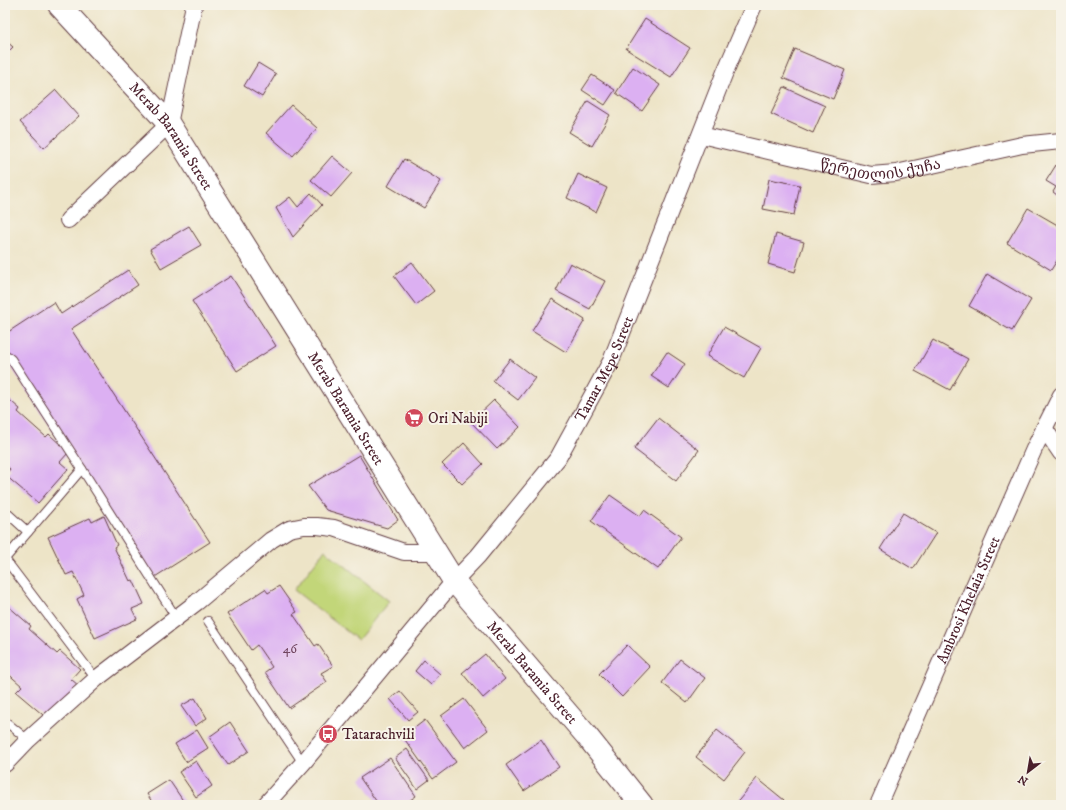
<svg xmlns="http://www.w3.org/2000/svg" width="1066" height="810" font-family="'IM FELL DW Pica','Noto Serif Georgian',serif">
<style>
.green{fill:#c2d679;stroke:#867a52}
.building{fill:#dcb0f2}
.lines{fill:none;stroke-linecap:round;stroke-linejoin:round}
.service-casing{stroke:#623d42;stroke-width:10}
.minor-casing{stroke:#623d42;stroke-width:18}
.secondary-casing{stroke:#623d42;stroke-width:24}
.service{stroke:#fff;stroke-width:8}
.minor{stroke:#fff;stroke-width:16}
.secondary{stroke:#fff;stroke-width:22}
.labels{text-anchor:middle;stroke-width:4;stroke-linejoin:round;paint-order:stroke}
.number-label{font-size:13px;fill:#6e435d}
.street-label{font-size:15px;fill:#4a1f2b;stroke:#f7f3e8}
.poi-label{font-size:15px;fill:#4a1f2b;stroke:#f7f3e8;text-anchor:start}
</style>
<rect width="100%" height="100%" fill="#f7f3e8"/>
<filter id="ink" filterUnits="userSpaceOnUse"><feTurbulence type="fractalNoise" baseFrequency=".025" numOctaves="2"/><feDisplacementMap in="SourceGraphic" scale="8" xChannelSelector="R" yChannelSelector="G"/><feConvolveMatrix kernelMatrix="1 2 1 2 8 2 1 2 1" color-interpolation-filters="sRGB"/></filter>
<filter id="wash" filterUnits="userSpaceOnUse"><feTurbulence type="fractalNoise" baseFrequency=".012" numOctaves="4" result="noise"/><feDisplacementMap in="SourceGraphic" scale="16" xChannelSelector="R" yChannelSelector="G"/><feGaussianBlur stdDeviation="0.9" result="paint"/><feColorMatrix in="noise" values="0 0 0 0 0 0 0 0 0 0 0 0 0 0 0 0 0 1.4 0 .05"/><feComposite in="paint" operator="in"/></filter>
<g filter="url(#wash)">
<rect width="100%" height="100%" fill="#ede4c7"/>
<path class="green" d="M325 550 389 601 358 640 294 590Z"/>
<g id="blocks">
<g class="building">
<path d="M645 19 690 48 671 77 626 49Z"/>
<path d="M5 40 13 47 5 55Z"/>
<path d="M795 49 845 70 833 99 783 78Z"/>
<path d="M258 63 276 74 262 97 244 86Z"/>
<path d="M633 67 660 85 642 111 616 93Z"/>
<path d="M592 75 615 90 605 105 582 90Z"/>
<path d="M784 87 825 106 813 133 771 114Z"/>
<path d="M56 90 79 116 44 148 20 122Z"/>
<path d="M588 101 610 115 592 146 569 132Z"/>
<path d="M291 105 317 128 293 156 266 133Z"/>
<path d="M332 156 352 173 331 197 311 180Z"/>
<path d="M404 159 441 181 424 208 388 186Z"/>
<path d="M1056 165 1061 167V198L1053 192 1056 187 1046 181Z"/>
<path d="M578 174 607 188 596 212 567 198Z"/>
<path d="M769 179 800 185 794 215 763 209Z"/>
<path d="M311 193 322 205 293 237 276 208 290 197 298 207Z"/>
<path d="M1028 208 1061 227V254L1051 270 1007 243Z"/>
<path d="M189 226 201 245 161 268 150 249Z"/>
<path d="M776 234 804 242 795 272 768 264Z"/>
<path d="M412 262 434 291 416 305 394 276Z"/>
<path d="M570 263 605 281 590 309 556 291Z"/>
<path d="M128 270 138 285 71 329 210 542 150 580 68 453 60 462 68 469 38 503 5 475 10 469 5 464V396L20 409 18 412 46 437 49 434 64 448 5 357V334L54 302 61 314Z"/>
<path d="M987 274 1031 300 1012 331 969 306Z"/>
<path d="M231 276 276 346 237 371 192 301Z"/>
<path d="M552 299 585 320 566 352 532 331Z"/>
<path d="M724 327 761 348 744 378 707 356Z"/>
<path d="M933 340 968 359 950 390 915 371Z"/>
<path d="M667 352 685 364 669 388 651 376Z"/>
<path d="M510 359 535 378 518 400 493 381Z"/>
<path d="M494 400 520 427 497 449 471 422Z"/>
<path d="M658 418 699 450 676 481 634 449Z"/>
<path d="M464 443 483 464 462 484 442 464Z"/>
<path d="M359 455 398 520 387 528 326 510 308 486Z"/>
<path d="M610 495 640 516 644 510 681 537 658 569 591 521Z"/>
<path d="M903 513 936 533 913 569 880 549Z"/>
<path d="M104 516 117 545 114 547 130 581 133 580 144 604 132 609 137 619 95 638 77 599 84 595 73 572 66 575 48 537 90 518 92 522Z"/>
<path d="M279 586 297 612 293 614 315 646 318 644 333 666 321 673 327 682 289 708 265 672 272 667 257 645 251 650 227 614 265 589 268 593Z"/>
<path d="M7 605 31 626 29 629 57 654 60 651 80 669 71 679 79 686 49 720 16 692 22 686 5 671V608Z"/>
<path d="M627 645 650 667 622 697 599 674Z"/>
<path d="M485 654 505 679 483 698 462 673Z"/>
<path d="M680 659 705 678 687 703 662 683Z"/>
<path d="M424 660 440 674 431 685 415 671Z"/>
<path d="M400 691 418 712 408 720 390 699Z"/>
<path d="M195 698 207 718 195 726 181 706Z"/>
<path d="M464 699 488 730 465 748 441 716Z"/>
<path d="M425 720 456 762 433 779 403 737Z"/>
<path d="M230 722 249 751 228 765 209 737Z"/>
<path d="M197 730 208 748 186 762 175 744Z"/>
<path d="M717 730 745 752 724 779 696 757Z"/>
<path d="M541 740 559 767 524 791 506 765Z"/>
<path d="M407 749 429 780 417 789 395 758Z"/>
<path d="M390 758 416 796 403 805H379L360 778Z"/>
<path d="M196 761 212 786 196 797 179 772Z"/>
<path d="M757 778 784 800 780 805H735Z"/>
<path d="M169 780 186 805H154L147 794Z"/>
</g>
</g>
</g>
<g filter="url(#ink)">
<use href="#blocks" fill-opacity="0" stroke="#623d42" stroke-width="1"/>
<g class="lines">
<defs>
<g id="service">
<path d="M5 354 11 359 82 469 177 619"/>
<path d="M5 511 28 532"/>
<path d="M5 559 96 679"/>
<path d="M5 559 82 469"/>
<path d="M208 621 303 763"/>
<path d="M5 721 28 740"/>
</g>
<g id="minor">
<path id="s1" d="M701 135 871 175 896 173 1022 145 1061 141"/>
<path d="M68 220 169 124 194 5"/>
<path d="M1044 428 1061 453"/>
<path d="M5 764 28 740 96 679 197 602 271 540 289 529 304 526H317L334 528 404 552H436"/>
<path id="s2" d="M265 805 303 763 454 581 478 556 558 458 611 361 725 72 754 5"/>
<path id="s3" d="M878 805 1034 449 1061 395"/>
</g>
<g id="secondary">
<path id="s4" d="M59 5 169 124 454 581 586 735 642 805"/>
</g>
</defs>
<use href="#service" class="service-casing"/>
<use href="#minor" class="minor-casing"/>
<use href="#secondary" class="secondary-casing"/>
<use href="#service" class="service"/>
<use href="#minor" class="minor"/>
<use href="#secondary" class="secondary"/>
</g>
</g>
<defs>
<symbol id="supermarket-disc" viewBox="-11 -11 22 22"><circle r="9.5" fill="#d1495b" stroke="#f7f3e8"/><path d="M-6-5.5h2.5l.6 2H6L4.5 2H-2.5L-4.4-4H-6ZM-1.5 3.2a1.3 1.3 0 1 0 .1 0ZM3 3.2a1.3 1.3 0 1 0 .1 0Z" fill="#fff"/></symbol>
<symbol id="bus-disc" viewBox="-11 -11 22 22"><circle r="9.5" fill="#d1495b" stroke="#f7f3e8"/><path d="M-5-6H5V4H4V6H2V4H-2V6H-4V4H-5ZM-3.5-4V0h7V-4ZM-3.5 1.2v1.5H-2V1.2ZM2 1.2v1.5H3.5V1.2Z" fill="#fff"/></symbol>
</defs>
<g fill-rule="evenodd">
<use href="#supermarket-disc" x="403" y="407" width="22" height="22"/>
<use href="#bus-disc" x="317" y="723" width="22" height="22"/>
</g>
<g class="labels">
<g class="number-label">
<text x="290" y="653">46</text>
</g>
<g class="street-label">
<text dy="5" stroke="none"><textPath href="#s4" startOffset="173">Merab Baramia Street</textPath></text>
<text dy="5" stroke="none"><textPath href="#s1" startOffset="184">წერეთლის ქუჩა</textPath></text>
<text dy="5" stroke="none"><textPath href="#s2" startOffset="555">Tamar Mepe Street</textPath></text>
<text dy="5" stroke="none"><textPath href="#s4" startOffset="497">Merab Baramia Street</textPath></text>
<text dy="5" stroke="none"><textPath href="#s3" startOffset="224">Ambrosi Khelaia Street</textPath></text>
<text dy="5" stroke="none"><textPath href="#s4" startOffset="821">Merab Baramia Street</textPath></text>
</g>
<g class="poi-label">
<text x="428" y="423">Ori Nabiji</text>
<text x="342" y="739">Tatarachvili</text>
</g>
</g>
<rect width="1066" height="810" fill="none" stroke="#f7f3e8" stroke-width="20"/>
<g transform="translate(1028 772) rotate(211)" stroke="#f7f3e8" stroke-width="3" paint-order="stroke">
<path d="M0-3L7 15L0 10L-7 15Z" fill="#4a1f2b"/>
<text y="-6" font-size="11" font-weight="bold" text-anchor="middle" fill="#4a1f2b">N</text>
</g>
</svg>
